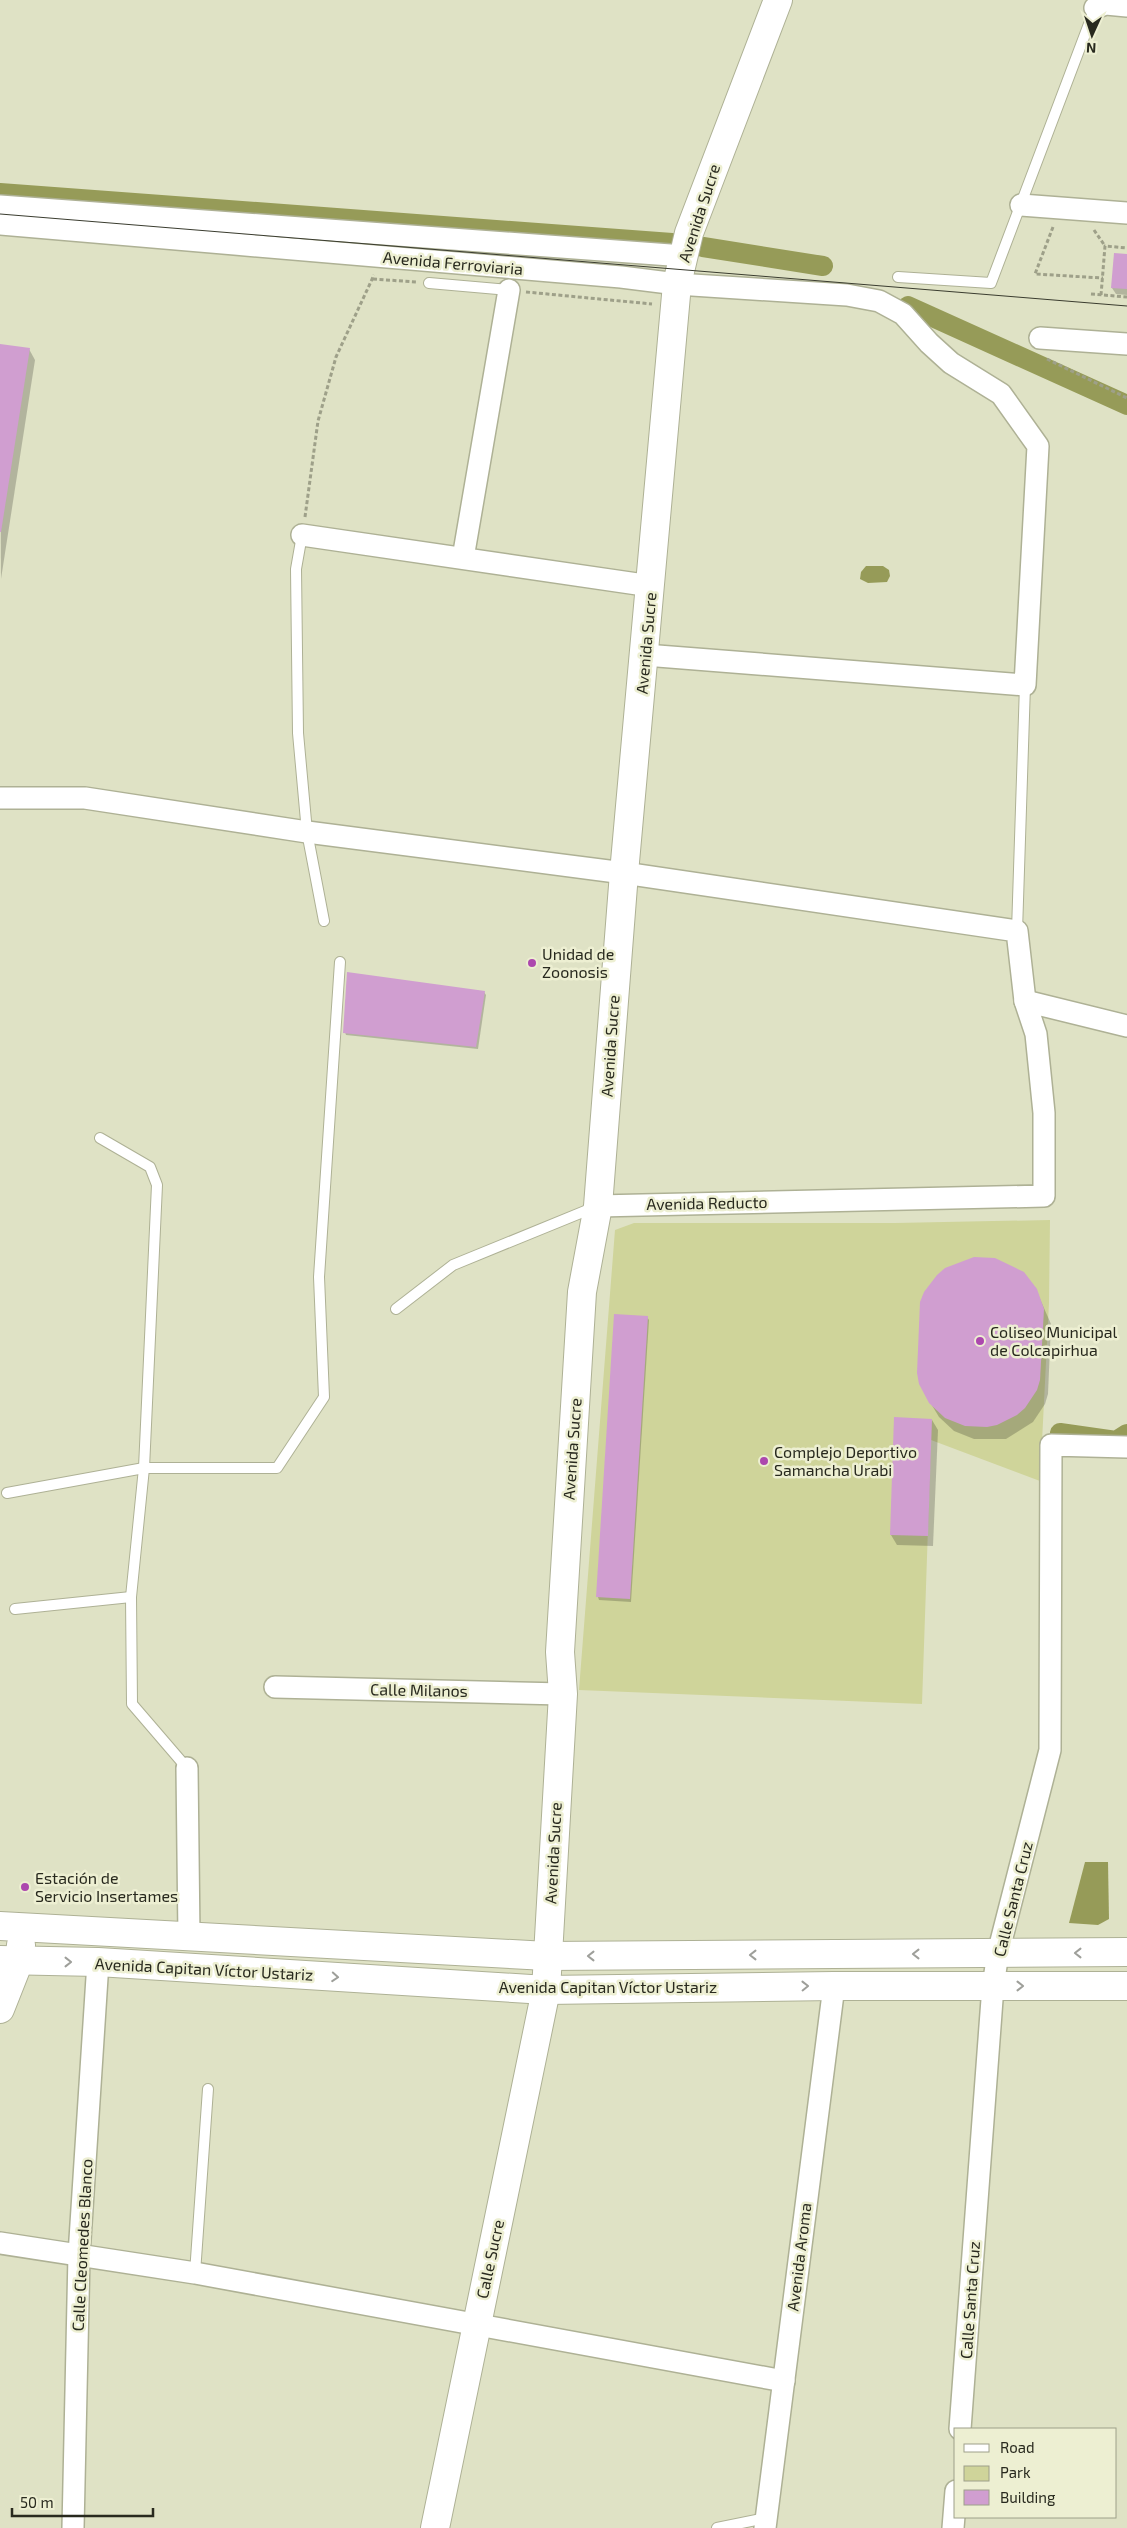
<svg xmlns="http://www.w3.org/2000/svg" width="1127" height="2528" font-family="'Exo 2',sans-serif">
<style>
.green{fill:#cfd49a}
.water{fill:#969b58}
.shadow{fill:#0003}
.lines{fill:none;stroke-linecap:round;stroke-linejoin:round}
.canal{stroke:#969b58;stroke-width:20}
.building{fill:#d09ed0}
.lane-casing{stroke:#aeb195;stroke-width:12}
.street-casing{stroke:#aeb195;stroke-width:24}
.secondary-casing{stroke:#aeb195;stroke-width:30}
.primary-casing{stroke:#aeb195;stroke-width:30}
.path{stroke:#9ea089;stroke-width:3;stroke-dasharray:4 2.5;stroke-linecap:butt}
.lane{stroke:#fff;stroke-width:10}
.street{stroke:#fff;stroke-width:21}
.secondary{stroke:#fff;stroke-width:28}
.primary{stroke:#fff;stroke-width:28}
.tram{stroke:#3a3c2f;stroke-width:1}
.oneway{stroke:#9e9f9a}
.poi-dot{fill:#ac48ae;stroke:#edefd2;stroke-width:2}
.labels{text-anchor:middle;stroke-width:5;stroke-linejoin:round;paint-order:stroke}
.street-label{font-size:16px;fill:#28291e;stroke:#edefd2}
.poi-label{font-size:16px;fill:#28291e;stroke:#edefd2;text-anchor:start}
</style>
<rect width="100%" height="100%" fill="#dfe2c5"/>
<path class="green" d="M1050 1220 1049 1303 1040 1481 931 1440 922 1704 579 1690 615 1230 634 1223H895Z"/>
<g class="water">
<path d="M866 566H883L889 570 890 576 887 582 868 583 860 579 861 572Z"/>
<path d="M1085 1862H1108L1109 1919 1098 1925 1069 1923Z"/>
</g>
<g class="shadow">
<path d="M1127 255V295L1116 294 1112 288Z"/>
<path d="M0 345 29 349 35 360 1 579Z"/>
<path d="M484 992 486 995 478 1049 346 1035 345 1032Z"/>
<path d="M1036 1290 1051 1324 1048 1394 1045 1404 1033 1422 1006 1439H974L954 1431 939 1417 930 1402Z"/>
<path d="M647 1317 649 1320 631 1602 599 1600 598 1597Z"/>
<path d="M932 1420 938 1430 933 1546 897 1545 891 1535Z"/>
</g>
<g class="lines">
<g class="canal">
<path d="M0 193 672 243"/>
<path d="M703 247 823 266"/>
<path d="M908 306 1127 405"/>
<path d="M1060 1433 1116 1441 1127 1434"/>
</g>
</g>
<g class="building">
<path d="M1114 253 1127 254V289L1111 288Z"/>
<path d="M0 344 30 348 1 532H0Z"/>
<path d="M347 972 485 991 476 1047 343 1033Z"/>
<path d="M974 1257 995 1258 1024 1272 1037 1289 1044 1309 1040 1380 1037 1390 1025 1408 1017 1415 997 1425 987 1427 965 1426 945 1418 929 1403 919 1384 917 1373 920 1302 924 1292 937 1275 945 1268Z"/>
<path d="M614 1314 648 1316 630 1599 596 1597Z"/>
<path d="M894 1417 932 1419 928 1536 890 1535Z"/>
</g>
<g class="lines">
<defs>
<g id="lane">
<path d="M898 277 991 283 1095 8"/>
<path d="M429 283 509 290"/>
<path d="M302 535 296 569 298 733 307 832 324 921"/>
<path d="M1017 931 1025 685"/>
<path d="M100 1138 150 1167 157 1185 144 1468 131 1597 132 1704 187 1768"/>
<path d="M396 1309 453 1265 595 1207"/>
<path d="M7 1493 144 1468H277L324 1397 319 1277 340 962"/>
<path d="M15 1609 131 1597"/>
<path d="M195 2273 208 2089"/>
<path d="M717 2528 766 2518"/>
</g>
<g id="street">
<path d="M1095 8 1106 4 1127 6"/>
<path d="M1021 205 1127 213"/>
<path d="M0 206 684 256"/>
<path d="M0 224 621 277 677 284 847 295 879 301 903 314 929 343 951 363 1001 394 1038 446 1025 685 645 655"/>
<path d="M1040 338 1127 344"/>
<path d="M302 535 651 586"/>
<path d="M463 558 509 290"/>
<path d="M0 798H85L307 832 624 873 1017 931 1025 1001 1036 1034 1044 1113V1196L598 1206"/>
<path d="M1025 1001 1127 1026"/>
<path d="M275 1687 563 1694"/>
<path d="M187 1768 189 1937"/>
<path d="M0 2243 195 2273 784 2381"/>
<path d="M960 2429 993 1986 998 1953 1050 1750 1051 1445 1127 1447"/>
<path d="M73 2528 79 2255 98 1962"/>
<path d="M765 2528 834 1986"/>
<path d="M953 2528 956 2491"/>
</g>
<path id="secondary" d="M435 2528 546 1990 563 1694 560 1652 582 1292 598 1206 624 873 677 284 689 233 778 0"/>
<g id="primary">
<path d="M0 1926 547 1956 1127 1952"/>
<path d="M0 1960 98 1962 546 1990 834 1986H1127"/>
<path d="M0 2009 19 1961 21 1945"/>
</g>
</defs>
<use href="#lane" class="lane-casing"/>
<use href="#street" class="street-casing"/>
<use href="#secondary" class="secondary-casing"/>
<use href="#primary" class="primary-casing"/>
<g class="path">
<path d="M1053 227 1035 274 1103 278"/>
<path d="M1094 230 1105 246"/>
<path d="M373 279 416 282"/>
<path d="M526 292 652 304"/>
<path d="M1091 294 1127 297"/>
<path d="M1101 295 1105 246 1127 248"/>
<path d="M1047 359 1127 398"/>
<path d="M305 517 318 421 336 357 374 275"/>
</g>
<use href="#lane" class="lane"/>
<use href="#street" class="street"/>
<use href="#secondary" class="secondary"/>
<use href="#primary" class="primary"/>
<path class="tram" d="M0 214 1127 306"/>
</g>
<defs><path id="oneway-chevron" d="M-2-3.5L2.5 0L-2 3.5" fill="none" stroke-width="1.6" stroke-linecap="round" stroke-linejoin="round" transform="scale(1.25)"/></defs>
<g class="oneway">
<use href="#oneway-chevron" transform="translate(1078 1953) rotate(180)"/>
<use href="#oneway-chevron" transform="translate(916 1954) rotate(180)"/>
<use href="#oneway-chevron" transform="translate(753 1955) rotate(180)"/>
<use href="#oneway-chevron" transform="translate(591 1956) rotate(180)"/>
<use href="#oneway-chevron" transform="translate(68 1962)"/>
<use href="#oneway-chevron" transform="translate(335 1977) rotate(4)"/>
<use href="#oneway-chevron" transform="translate(805 1986) rotate(-1)"/>
<use href="#oneway-chevron" transform="translate(1020 1986)"/>
</g>
<g class="poi-dot">
<circle cx="532" cy="963" r="5"/>
<circle cx="980" cy="1341" r="5"/>
<circle cx="764" cy="1461" r="5"/>
<circle cx="25" cy="1887" r="5"/>
</g>
<g class="labels">
<g class="street-label">
<text transform="translate(699 213) rotate(-72)" y="6">Avenida Sucre</text>
<text transform="translate(453 263) rotate(5)" y="6">Avenida Ferroviaria</text>
<text transform="translate(646 643) rotate(-85)" y="6">Avenida Sucre</text>
<text transform="translate(610 1046) rotate(-86)" y="6">Avenida Sucre</text>
<text transform="translate(707 1203) rotate(-1)" y="6">Avenida Reducto</text>
<text transform="translate(572 1449) rotate(-86)" y="6">Avenida Sucre</text>
<text transform="translate(419 1690) rotate(1)" y="6">Calle Milanos</text>
<text transform="translate(553 1853) rotate(-87)" y="6">Avenida Sucre</text>
<text transform="translate(1013 1899) rotate(-76)" y="6">Calle Santa Cruz</text>
<text transform="translate(204 1969) rotate(3)" y="6">Avenida Capitan Víctor Ustariz</text>
<text x="608" y="1993">Avenida Capitan Víctor Ustariz</text>
<text transform="translate(82 2245) rotate(-87)" y="6">Calle Cleomedes Blanco</text>
<text transform="translate(799 2257) rotate(-83)" y="6">Avenida Aroma</text>
<text transform="translate(490 2259) rotate(-78)" y="6">Calle Sucre</text>
<text transform="translate(970 2300) rotate(-86)" y="6">Calle Santa Cruz</text>
</g>
<g class="poi-label">
<text x="542" y="960">Unidad de<tspan x="542" dy="18">Zoonosis</tspan></text>
<text x="990" y="1338">Coliseo Municipal<tspan x="990" dy="18">de Colcapirhua</tspan></text>
<text x="774" y="1458">Complejo Deportivo<tspan x="774" dy="18">Samancha Urabi</tspan></text>
<text x="35" y="1884">Estación de<tspan x="35" dy="18">Servicio Insertames</tspan></text>
</g>
</g>
<rect x="954" y="2428" width="162" height="90" fill="#edefd2" stroke="#9ea08a"/>
<rect x="964" y="2444" width="25" height="8" fill="#ffffff" stroke="#9ea08a"/>
<text x="1000" y="2453" font-size="15" fill="#28291e">Road</text>
<rect x="964" y="2466" width="25" height="15" fill="#cfd49a" stroke="#9ea08a"/>
<text x="1000" y="2478" font-size="15" fill="#28291e">Park</text>
<rect x="964" y="2490" width="25" height="15" fill="#d09ed0" stroke="#9ea08a"/>
<text x="1000" y="2503" font-size="15" fill="#28291e">Building</text>
<g transform="translate(1092 35) rotate(183)" stroke="#edefd2" stroke-width="4" paint-order="stroke">
<path d="M0-4L9 19L0 12L-9 19Z" fill="#28291e"/>
<text y="-8" font-size="14" font-weight="bold" text-anchor="middle" fill="#28291e">N</text>
</g>
<path d="M12 2508v8h141v-8" fill="none" stroke="#28291e" stroke-width="2.5"/>
<text x="20" y="2508" font-size="15" fill="#28291e" stroke="#edefd2" stroke-width="4" paint-order="stroke">50 m</text>
</svg>
